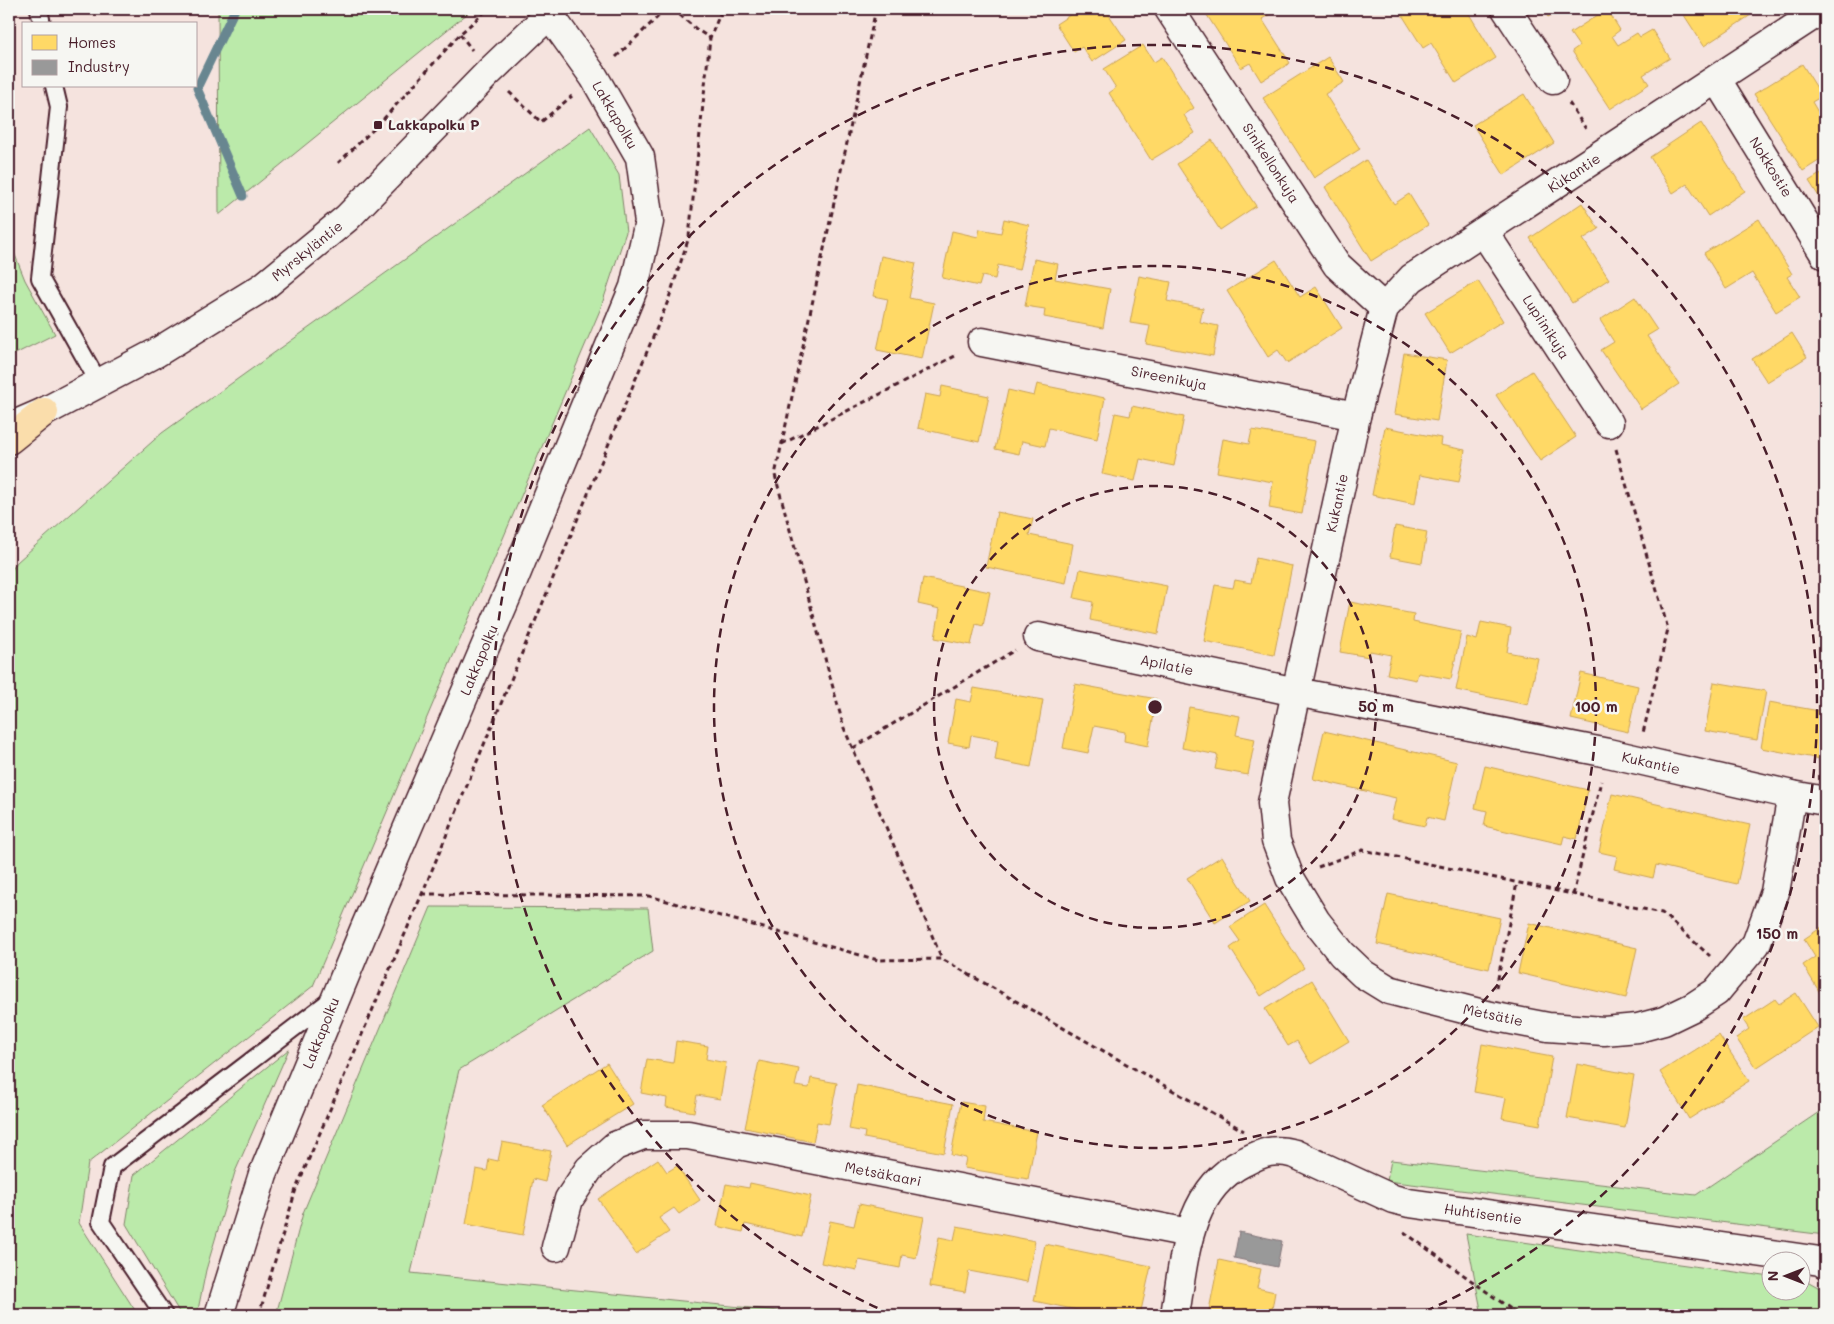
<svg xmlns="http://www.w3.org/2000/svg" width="1834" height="1324" font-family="Mali,sans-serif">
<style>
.green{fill:#bbeaaa;stroke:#82846a}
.homes{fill:#ffd966;stroke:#c9a154}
.industry{fill:#999;stroke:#817478}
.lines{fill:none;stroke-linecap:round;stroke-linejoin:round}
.stream{stroke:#678690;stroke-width:9}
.service-casing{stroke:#4a1f2b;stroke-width:20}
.minor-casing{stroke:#4a1f2b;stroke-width:31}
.tertiary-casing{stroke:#4a1f2b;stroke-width:31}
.motorway-casing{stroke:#4a1f2b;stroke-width:31}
.path{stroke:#4a1f2b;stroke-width:3;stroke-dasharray:5 4;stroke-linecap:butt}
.service{stroke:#f6f6f2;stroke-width:16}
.minor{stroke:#f6f6f2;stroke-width:28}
.tertiary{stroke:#f6f6f2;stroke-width:28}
.motorway{stroke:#faddab;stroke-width:28}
.ring{fill:none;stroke:#4a1f2b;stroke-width:2.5;stroke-dasharray:9 6}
.poi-dot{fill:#4a1f2b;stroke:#f6f6f2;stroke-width:2}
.labels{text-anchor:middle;stroke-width:5;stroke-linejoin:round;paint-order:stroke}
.street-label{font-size:14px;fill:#4a1f2b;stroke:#f6f6f2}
.poi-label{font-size:14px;font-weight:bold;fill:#4a1f2b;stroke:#f6f6f2;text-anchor:start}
.centre{fill:#4a1f2b;stroke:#f6f6f2;stroke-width:2.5}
.ring-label{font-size:15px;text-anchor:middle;font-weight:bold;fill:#4a1f2b;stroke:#f6f6f2;stroke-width:5;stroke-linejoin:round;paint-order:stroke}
</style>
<rect width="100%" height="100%" fill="#f5e3de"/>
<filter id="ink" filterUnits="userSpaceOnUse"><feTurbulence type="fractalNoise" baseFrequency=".02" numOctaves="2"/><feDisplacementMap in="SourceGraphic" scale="10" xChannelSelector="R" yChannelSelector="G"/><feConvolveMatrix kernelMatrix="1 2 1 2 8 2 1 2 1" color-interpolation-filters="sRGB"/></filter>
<g filter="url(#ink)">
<g class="green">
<path d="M218 9H473L219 215Z"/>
<path d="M590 127 619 175 626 232 600 310 313 986 88 1163 79 1223 138 1315H9V574L17 562 162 433Z"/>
<path d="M9 240 25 280 55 334 9 357Z"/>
<path d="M431 907 648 908 653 951 459 1070 411 1273 818 1315H276L303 1213Z"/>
<path d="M289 1049 235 1172 206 1270 197 1315H181L126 1224 134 1175Z"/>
<path d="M1825 1108V1235L1387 1181 1391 1160 1696 1195Z"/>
<path d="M1466 1234 1771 1277 1772 1292H1802V1281L1809 1282 1825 1291V1315H1482Z"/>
</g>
<g class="homes">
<path d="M1079 9H1105L1126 40 1092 62 1082 47 1074 52 1056 24Z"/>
<path d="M1203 9H1278L1262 19 1290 63 1261 81 1250 63 1241 68Z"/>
<path d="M1401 9H1466L1496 58 1456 83 1431 43 1423 48 1399 10Z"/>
<path d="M1543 9H1561L1548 17Z"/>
<path d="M1607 9 1620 30 1612 36 1618 45 1637 33 1640 37 1652 30 1670 58 1643 75 1649 84 1610 109 1572 51 1579 46 1570 33Z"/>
<path d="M1687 9H1760L1704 46 1682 12Z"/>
<path d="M1143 45 1154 62 1162 57 1194 108 1184 115 1195 133 1151 160 1109 93 1116 88 1104 69Z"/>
<path d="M1328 57 1344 82 1325 94 1360 149 1314 178 1263 98Z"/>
<path d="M1802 64 1822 96 1812 102 1825 124V157L1803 171 1754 94Z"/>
<path d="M1524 94 1554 143 1504 175 1473 125Z"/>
<path d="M1701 123 1745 191 1708 216 1687 184 1673 193 1650 157Z"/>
<path d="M1212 140 1256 206 1220 230 1177 164Z"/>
<path d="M1366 160 1394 204 1409 194 1428 225 1371 261 1325 187Z"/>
<path d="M1825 171V206L1809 181Z"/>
<path d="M1582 203 1599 229 1583 239 1609 279 1572 303 1530 238Z"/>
<path d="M1004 219 1029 225 1019 270 998 265 995 279 982 276 979 286 942 278 952 231 978 237 980 229 1001 233Z"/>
<path d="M1759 219 1792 274 1787 277 1800 297 1776 312 1752 273 1726 289 1704 253Z"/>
<path d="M881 256 916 263 909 298 934 303 922 359 877 350 888 299 873 296Z"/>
<path d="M1034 259 1058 264 1055 279 1110 289 1103 328 1044 317 1045 309 1025 306Z"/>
<path d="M1276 260 1300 297 1316 287 1342 328 1287 363 1278 350 1268 357 1227 291Z"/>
<path d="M1139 276 1171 282 1167 301 1203 308 1200 322 1218 326 1213 356 1146 344 1150 326 1130 323Z"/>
<path d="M1478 281 1503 321 1450 353 1425 313Z"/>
<path d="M1635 297 1657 330 1647 336 1679 384 1641 409 1601 350 1614 342 1600 320Z"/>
<path d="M1792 333 1807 357 1767 382 1752 359Z"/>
<path d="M1404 353 1447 360 1437 421 1394 414Z"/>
<path d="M1532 371 1576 437 1540 461 1496 395Z"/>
<path d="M1037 384 1105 398 1097 439 1049 428 1045 446 1022 441 1019 454 995 449 1008 390 1034 396Z"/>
<path d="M942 386 989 396 979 442 918 428 925 394 940 397Z"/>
<path d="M1132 406 1184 417 1174 466 1140 459 1135 481 1102 474 1115 413 1130 416Z"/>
<path d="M1385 427 1441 438 1440 445 1465 450 1459 482 1420 475 1415 504 1372 495Z"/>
<path d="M1252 430 1315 441 1302 514 1269 508 1273 482 1217 472 1223 439 1249 444Z"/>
<path d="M997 512 1033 519 1029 535 1073 544 1066 583 986 567Z"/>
<path d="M1395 526 1427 532 1422 563 1390 557Z"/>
<path d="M1256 558 1292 566 1274 655 1204 641 1215 585 1233 588 1235 580 1251 583Z"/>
<path d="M1080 569 1167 586 1158 634 1090 620 1093 602 1074 598Z"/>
<path d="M923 578 990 592 983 626 976 624 971 645 935 638 940 609 918 604Z"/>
<path d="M1350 602 1414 614 1413 622 1461 632 1451 679 1418 673 1416 680 1387 674 1391 655 1370 651 1369 657 1340 652Z"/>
<path d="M1481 622 1511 628 1507 652 1538 658 1528 705 1456 690 1467 637 1477 640Z"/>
<path d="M1581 673 1638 686 1628 732 1571 719Z"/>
<path d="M1714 682 1766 691 1757 740 1705 731Z"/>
<path d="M1075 684 1157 699 1148 746 1124 741 1125 732 1094 726 1088 753 1063 748Z"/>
<path d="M974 688 1043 700 1031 767 995 760 998 740 971 735 969 747 948 743 956 699 971 702Z"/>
<path d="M1769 702 1825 712V760L1761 748Z"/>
<path d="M1189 707 1240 716 1236 735 1255 739 1248 775 1215 769 1218 755 1182 748Z"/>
<path d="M1324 731 1457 762 1444 821 1427 817 1425 826 1391 819 1396 798 1313 779Z"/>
<path d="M1485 766 1588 790 1577 839 1564 836 1562 844 1484 826 1487 811 1475 808Z"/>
<path d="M1612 794 1750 825 1737 884 1656 865 1653 878 1614 869 1617 856 1599 852Z"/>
<path d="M1222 856 1250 901 1215 923 1187 878Z"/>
<path d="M1388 894 1500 918 1489 969 1377 944Z"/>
<path d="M1264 905 1304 968 1261 996 1230 948 1240 941 1230 927Z"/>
<path d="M1529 923 1637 948 1626 998 1518 973Z"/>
<path d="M1825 925V994L1822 996 1803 965 1815 957 1804 939Z"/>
<path d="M1312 980 1349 1041 1311 1064 1297 1041 1288 1046 1265 1009Z"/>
<path d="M1796 993 1818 1027 1756 1068 1736 1038 1749 1029 1743 1020 1775 999 1779 1004Z"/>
<path d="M1719 1035 1749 1081 1689 1119 1660 1072Z"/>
<path d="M676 1041 708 1046 706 1059 726 1063 720 1099 697 1095 694 1112 666 1107 667 1098 641 1093 647 1059 673 1063Z"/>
<path d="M1482 1044 1552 1057 1540 1125 1502 1118 1506 1098 1474 1092Z"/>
<path d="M759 1061 799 1069 795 1086 809 1088 811 1078 837 1083 829 1124 817 1122 813 1142 745 1128Z"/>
<path d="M607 1063 633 1104 567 1145 542 1105Z"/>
<path d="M1577 1064 1634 1075 1625 1128 1567 1118Z"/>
<path d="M857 1085 953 1104 944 1153 864 1138 865 1132 849 1129Z"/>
<path d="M961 1102 985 1106 983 1122 1037 1132 1028 1179 964 1168 966 1158 951 1155Z"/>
<path d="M502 1142 551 1151 545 1182 533 1179 523 1235 466 1224 476 1169 487 1171 489 1159 498 1161Z"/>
<path d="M658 1159 667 1172 677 1166 700 1200 679 1214 674 1208 659 1218 669 1232 636 1254 598 1199Z"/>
<path d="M750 1183 811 1196 802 1237 745 1224 743 1232 717 1226 726 1184 749 1188Z"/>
<path d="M859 1204 924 1217 916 1258 902 1255 900 1268 859 1260 857 1270 821 1263 830 1221 854 1226Z"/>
<path d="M957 1226 1035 1241 1027 1282 969 1271 965 1292 930 1286 939 1237 954 1240Z"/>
<path d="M1045 1244 1151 1266 1140 1315H1102L1034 1301Z"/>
<path d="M1219 1260 1261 1269 1257 1288 1275 1292 1271 1315H1208Z"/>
</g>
<path class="industry" d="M1239 1232 1282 1241 1277 1267 1234 1258Z"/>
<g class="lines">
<path class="stream" d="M235 9 197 88 243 196"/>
<defs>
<g id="service">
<path d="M39 9 42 24"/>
<path d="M54 86 59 107 40 278 99 383"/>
<path d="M164 1315 101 1222 112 1167 332 999"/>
</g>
<g id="minor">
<path d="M1169 9 1337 265 1384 308"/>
<path d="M1506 9 1553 80"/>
<path d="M1717 80 1825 255"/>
<path d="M1484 232 1609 423"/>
<path d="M982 342 1356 416"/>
<path d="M1038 637 1296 692 1608 753 1792 795 1825 801"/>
<path d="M1792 795 1775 892 1756 944 1716 992 1693 1007 1664 1021 1638 1028 1604 1031 1548 1027 1491 1016 1389 990 1363 974 1342 954 1316 921 1290 878 1276 841 1272 803 1356 416 1384 308 1412 278 1823 9"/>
<path d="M556 1247 569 1199 589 1169 615 1146 643 1135H688L1189 1233"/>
<path d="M219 1315 263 1174 364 930 512 584 634 287 649 222 640 157 594 77 549 14"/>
<path d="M1175 1315C1184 1260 1187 1190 1244 1162 1263 1152 1274 1148 1295 1154L1393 1199 1409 1203 1820 1261 1825 1264"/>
</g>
<path id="tertiary" d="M21 422 44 412 156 353 263 287 347 218 489 72 555 9"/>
<path id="motorway" d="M9 440 44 412"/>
</defs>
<use href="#service" class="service-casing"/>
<use href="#minor" class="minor-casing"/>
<use href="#tertiary" class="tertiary-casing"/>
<use href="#motorway" class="motorway-casing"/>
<g class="path">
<path d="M673 9 696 29 710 38"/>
<path d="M876 9 775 475 844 728 942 959"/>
<path d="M460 34 472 50"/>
<path d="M616 57 666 9"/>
<path d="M509 92 541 122 572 96"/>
<path d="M1569 103 1586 129"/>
<path d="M338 163 378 125 460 34 488 9"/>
<path d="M782 444 957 355"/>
<path d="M1616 449 1668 629 1643 733"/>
<path d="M853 748 1015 650"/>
<path d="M1318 867 1363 850 1662 913 1710 956"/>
<path d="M422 894 649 896 878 960 942 959 1244 1131"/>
<path d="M1573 895 1601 781"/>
<path d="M1496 988 1517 883"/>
<path d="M1404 1232 1519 1315"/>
<path d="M259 1315 296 1189 422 894 668 301 689 237 710 38 722 9"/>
<path d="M1605 1315 1720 1310 1738 1315"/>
</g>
<use href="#service" class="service"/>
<use href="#minor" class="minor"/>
<use href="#tertiary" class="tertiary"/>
<use href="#motorway" class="motorway"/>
</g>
</g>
<g class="ring">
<circle cx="1155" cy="707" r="221"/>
<circle cx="1155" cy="707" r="441"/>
<path d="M891 1314A662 662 0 1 1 1419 1314"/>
</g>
<rect class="poi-dot" x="373" y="120" width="10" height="10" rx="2.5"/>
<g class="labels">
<g class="street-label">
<text transform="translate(615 115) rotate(60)" y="5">Lakkapolku</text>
<text transform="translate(1271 163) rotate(57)" y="5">Sinikellonkuja</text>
<text transform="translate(1771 167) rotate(58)" y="5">Nokkostie</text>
<text transform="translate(1574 173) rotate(-33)" y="5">Kukantie</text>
<text transform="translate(307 251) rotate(-39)" y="5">Myrskyläntie</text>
<text transform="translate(1546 327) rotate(57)" y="5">Lupiinikuja</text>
<text transform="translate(1169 378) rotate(11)" y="5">Sireenikuja</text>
<text transform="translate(1337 503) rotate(-78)" y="5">Kukantie</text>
<text transform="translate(479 660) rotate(-67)" y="5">Lakkapolku</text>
<text transform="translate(1167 665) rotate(12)" y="5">Apilatie</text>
<text transform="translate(1651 763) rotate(13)" y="5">Kukantie</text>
<text transform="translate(1493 1015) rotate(12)" y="5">Metsätie</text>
<text transform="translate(321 1033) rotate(-68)" y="5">Lakkapolku</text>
<text transform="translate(883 1174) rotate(11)" y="5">Metsäkaari</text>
<text transform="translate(1483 1214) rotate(8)" y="5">Huhtisentie</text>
</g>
<g class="poi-label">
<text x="388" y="130">Lakkapolku P</text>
</g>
</g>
<circle cx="1155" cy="707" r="8" class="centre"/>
<g class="ring-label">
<text x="1376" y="712">50 m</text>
<text x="1596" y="712">100 m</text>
<text x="1777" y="939">150 m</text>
</g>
<rect width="1834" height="1324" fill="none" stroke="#f6f6f2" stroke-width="30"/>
<rect x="15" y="15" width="1804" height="1294" fill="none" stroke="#4a1f2b" stroke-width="2" filter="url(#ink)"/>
<rect x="22" y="22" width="175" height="65" fill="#f6f6f2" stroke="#b1a0a2"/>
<rect x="32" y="35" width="25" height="15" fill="#ffd966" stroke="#b1a0a2"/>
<text x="68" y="48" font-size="15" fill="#4a1f2b">Homes</text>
<rect x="32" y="60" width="25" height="15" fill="#999999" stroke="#b1a0a2"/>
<text x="68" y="72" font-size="15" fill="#4a1f2b">Industry</text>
<g transform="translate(1786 1276) rotate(270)"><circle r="24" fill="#f6f6f2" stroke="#b1a0a2"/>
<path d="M0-4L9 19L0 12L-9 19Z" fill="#4a1f2b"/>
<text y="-8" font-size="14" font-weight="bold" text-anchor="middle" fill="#4a1f2b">N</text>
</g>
</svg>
